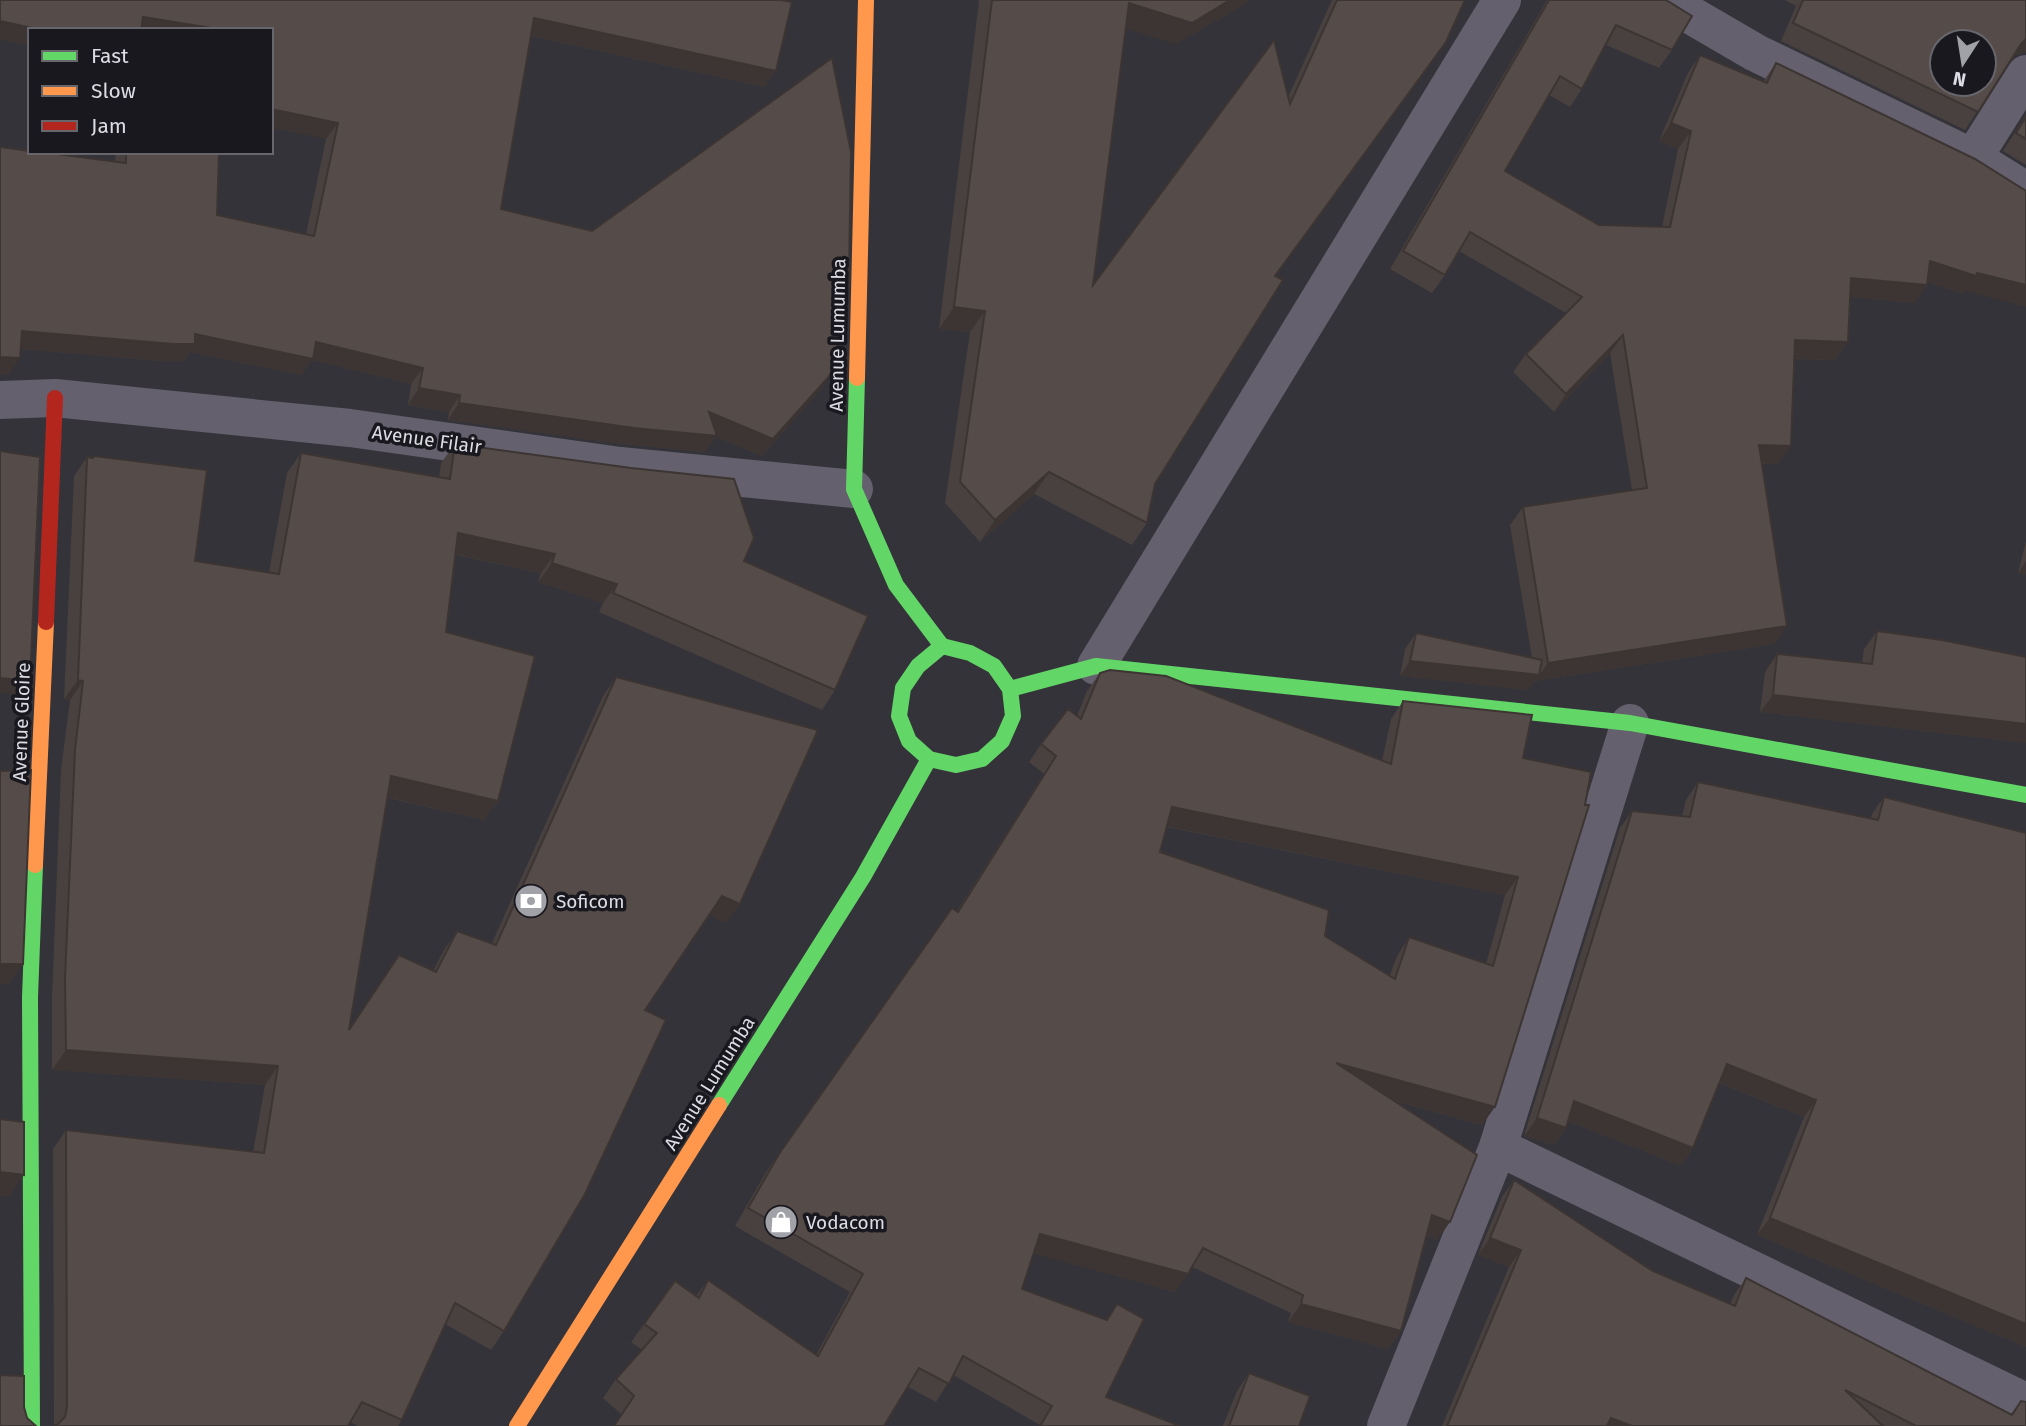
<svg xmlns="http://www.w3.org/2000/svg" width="2026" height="1426" font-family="'Fira Sans',sans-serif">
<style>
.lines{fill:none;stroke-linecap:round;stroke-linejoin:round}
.street{stroke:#64606d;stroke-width:38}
.fast{stroke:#63d668;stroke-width:16}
.slow{stroke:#ff974d;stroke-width:16}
.jam{stroke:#b3261e;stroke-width:16}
.wall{fill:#49413f;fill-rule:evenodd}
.shaded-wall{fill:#3c3533}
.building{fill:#554c49;stroke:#3c3533;stroke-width:2;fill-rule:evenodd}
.labels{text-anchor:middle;stroke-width:7;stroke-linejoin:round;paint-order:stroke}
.street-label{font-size:19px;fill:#dcdce4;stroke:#19181e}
.poi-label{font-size:19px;fill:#dcdce4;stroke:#19181e;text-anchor:start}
</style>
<rect width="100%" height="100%" fill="#333339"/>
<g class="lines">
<g class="street">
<path d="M1665 0 1756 53 1973 158 2026 191"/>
<path d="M1973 158 2026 74"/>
<path d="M0 400 55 398 350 428 620 466 854 489"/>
<path d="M1096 666 1502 0"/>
<path d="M1498 1147 2026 1402"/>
<path d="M1386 1426 1498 1147 1630 723"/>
</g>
<g class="fast">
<path d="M857 378 854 489 896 585 942 646"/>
<path d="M942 646 970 653 994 666 1010 689 1013 716 1002 741 982 759 956 765 929 759 909 741 899 716 903 688 918 666Z"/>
<path d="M1010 689 1096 666 1630 723 2026 795"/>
<path d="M719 1105 863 877 929 759"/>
<path d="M32 1426 30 997 35 865"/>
</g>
<g class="slow">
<path d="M857 378 866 0"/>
<path d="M35 865 46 622"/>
<path d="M517 1426 719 1105"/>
</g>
<path class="jam" d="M46 622 55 398"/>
</g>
<g class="wall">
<path d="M781 0 765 87 531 36 501 209 822 388 762 456 716 437 705 452 623 444 448 420 449 412 408 405 411 384 312 360 301 375 190 352 184 361H161L21 349 9 375 0 374 115 161 116 152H219L217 215 306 234 326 139 271 30 0 40Z"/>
<path d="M977 0H1248L1245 4 1176 44 1126 28 1093 285 1288 97 1332 0H1465L1431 64 1275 277 1155 484 1147 523 1132 545 1034 494 980 542 945 503 970 332 939 329 979 1Z"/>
<path d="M1547 0H1666L1672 50 1659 68 1606 45 1582 89 1570 107 1549 95 1505 171 1599 225 1662 227 1678 149 1659 141 1688 73 1700 55 1763 82 1776 63 1965 291 1963 294 1928 282 1915 303 1850 297 1848 342 1835 360 1794 359 1791 446 1778 464H1761L1775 644 1535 681 1529 690 1400 676 1405 649 1416 633 1532 658 1510 525 1523 507 1632 490 1610 353 1554 412 1513 372 1526 354 1566 313 1459 251 1445 275 1432 293 1390 269Z"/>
<path d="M1785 0H2026V52L2015 55 2011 59 1965 130 1781 41 1796 6Z"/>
<path d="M2026 115V165L2003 151Z"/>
<path d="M455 444 744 561 835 690 822 710 599 612 603 603 538 582 541 573 456 555 446 632 498 801 484 820 388 798 350 1028 399 955 433 971 444 950 457 931 492 943 603 696 616 677 726 923 709 915 645 1010 504 1331 491 1350 445 1324 402 1420 398 1426H358L350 1422 54 1426 53 1149 66 1130 253 1152 265 1085 52 1070V997L61 770 70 700 64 699 74 476 87 457 92 458 94 456 195 561 269 572 287 473 301 453 439 477 441 463Z"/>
<path d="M2026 541V575L2018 573Z"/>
<path d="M1877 631 2026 657V743L1760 712 1765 672 1777 654 1862 663 1864 649Z"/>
<path d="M1100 673 1382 761 1391 719 1403 701 1523 758 1591 772 1482 1125 1394 1101 1437 1240 1427 1236 1401 1331 1388 1349 1288 1322 1291 1313 1192 1267 1175 1292 1033 1253 1022 1289 1106 1320 1117 1304 1106 1397 1180 1426H1039L1040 1425 953 1375 936 1402 908 1387 884 1426H613L621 1414 603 1398 616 1379 642 1350 631 1342 675 1281 696 1296 708 1280 816 1355 850 1292 735 1226 766 1172 952 908 957 911 1044 774 1029 762 1041 744 1077 716 1087 691ZM1167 827 1505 895 1486 964 1409 937 1397 956 1390 975 1325 936 1160 852Z"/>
<path d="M1698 782 1871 818 1872 814 1884 797 2026 833V1347L1757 1235 1804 1117 1719 1083 1693 1148 1681 1166 1568 1121 1566 1128 1554 1145 1524 1136 1620 828 1632 811 1682 816 1686 800Z"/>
<path d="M1514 1180 1653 1271 1730 1304 1734 1295 1746 1278 2011 1414 2021 1401 2026 1426H1442L1509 1267 1478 1255 1502 1197Z"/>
<path d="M1249 1373 1299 1426H1223L1237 1391Z"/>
</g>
<g class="shaded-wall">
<path d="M1230 0H1248L1245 4 1176 44 1114 25 1129 3Z"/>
<path d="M143 17 224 30H134Z"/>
<path d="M534 18 776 71 765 87 523 34Z"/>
<path d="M0 21 41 30H30V46L0 40Z"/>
<path d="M2026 39V52L2015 55 2008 62 2021 44Z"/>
<path d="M271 109 338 123 326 139 271 128Z"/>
<path d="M1671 123 1691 131 1678 149 1659 141Z"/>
<path d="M1930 261 2026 285V307L1965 291 1963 294 1917 279Z"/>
<path d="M1851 278 1927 285 1915 303 1838 296Z"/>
<path d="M954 307 985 311 970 332 939 329Z"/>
<path d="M22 331 195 334 316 342 423 368 411 384 312 360 301 375 190 352 184 361H161L10 348Z"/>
<path d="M1623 335 1610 353 1554 412 1566 394Z"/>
<path d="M1795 340 1848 342 1835 360 1782 358Z"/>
<path d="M0 357 20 358 9 375 0 374Z"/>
<path d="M833 372 822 388 762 456 716 437 705 452 623 444 448 420 459 403 709 412Z"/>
<path d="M419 388 460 395 449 412 408 405Z"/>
<path d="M1759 445 1791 446 1778 464 1746 463Z"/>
<path d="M1049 472 1034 494 980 542 995 520Z"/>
<path d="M458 533 555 554 541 573 445 552Z"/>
<path d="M2026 561V575L2018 573Z"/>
<path d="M552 563 617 584 603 603 538 582Z"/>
<path d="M1787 626 1775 644 1535 681 1548 663Z"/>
<path d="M1410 661 1539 675 1529 690 1400 676Z"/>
<path d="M0 678 30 681 21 695 0 693Z"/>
<path d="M78 680 83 681 70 700 64 699Z"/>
<path d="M1773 695 2026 724V743L1760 712Z"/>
<path d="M391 776 498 801 484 820 378 795Z"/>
<path d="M1172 807 1518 877 1505 895 1160 825Z"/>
<path d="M722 896 740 904 726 923 708 915Z"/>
<path d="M0 964H23L9 984H0Z"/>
<path d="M66 1050 278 1066 265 1085 52 1070Z"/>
<path d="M1336 1063 1495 1107 1482 1125 1323 1081Z"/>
<path d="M1727 1064 1816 1100 1804 1117 1715 1081Z"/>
<path d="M1574 1101 1693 1148 1681 1166 1561 1118Z"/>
<path d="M1537 1118 1566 1128 1554 1145 1524 1136Z"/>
<path d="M0 1172 24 1175 9 1197 0 1196Z"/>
<path d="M1432 1215 1450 1222 1437 1240 1420 1233Z"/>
<path d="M1770 1218 2026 1324V1347L1757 1235Z"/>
<path d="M1040 1234 1188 1274 1175 1292 1027 1252Z"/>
<path d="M1490 1238 1521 1250 1509 1267 1478 1255Z"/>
<path d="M1301 1304 1401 1331 1388 1349 1288 1322Z"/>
<path d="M1611 1418 1632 1426H1605Z"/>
</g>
<g class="building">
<path d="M0 0H781L792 2 776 71 534 18 501 209 592 231 832 58 851 152 849 271 833 372 773 439 709 412 717 436 634 428 459 403 460 395 419 388 423 368 316 342 313 359 195 334V344H173L22 331 20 358 0 357V147L30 151V152H42L126 163V152H219L217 215 314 236 338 123 271 109V30H224L143 17 141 30H41L0 21Z"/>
<path d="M992 0H1230L1192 23 1129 3 1093 285 1274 40 1290 104 1337 0H1465L1446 42 1275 276 1283 280 1155 484 1147 523 1049 472 995 520 960 482 985 311 954 307Z"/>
<path d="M1549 0H1666L1692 16 1672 50 1616 25 1582 89 1560 76 1505 171 1599 225 1670 227 1691 131 1671 123 1700 55 1767 83 1776 63 1975 159 2026 191V285L1977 273 1976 276 1930 261 1927 285 1851 278 1848 342 1795 340 1791 446 1759 445 1787 626 1548 663 1523 507 1647 488 1623 335 1566 394 1526 354 1582 297 1470 232 1445 275 1403 251Z"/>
<path d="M1803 0H2026V39L2021 44 1978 112 1793 23ZM1942 42H1984V84H1942Z"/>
<path d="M2026 117V139L2016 133Z"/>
<path d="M455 444 631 468 734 479 754 538 744 561 868 616 835 690 613 593 617 584 552 563 555 554 458 533 446 632 535 656 498 801 391 776 349 1030 399 955 436 972 457 931 496 945 616 677 818 730 740 904 722 896 645 1010 666 1020 585 1194 504 1331 455 1303 402 1420 362 1402 348 1426H54L57 1425 65 1417 67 1407 66 1130 264 1153 278 1066 66 1050 65 978 75 750 83 681 78 680 87 457 93 458 94 456 207 470 195 561 279 574 301 453 450 479Z"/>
<path d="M0 451 40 457 30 681 0 678Z"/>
<path d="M1877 631 1942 640 2026 657V724L1773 695 1777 654 1872 664Z"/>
<path d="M1416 633 1542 660 1539 675 1410 661Z"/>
<path d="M1110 670 1166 676 1391 764 1403 701 1532 715 1523 758 1591 772 1585 805H1589L1495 1107 1336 1063 1477 1155 1450 1222 1432 1215 1401 1331 1301 1304 1303 1295 1203 1248 1188 1274 1040 1234 1022 1289 1107 1320 1117 1304 1144 1319 1106 1397 1180 1426H1040L1052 1406 963 1356 949 1384 919 1368 884 1426H614L634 1396 616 1379 657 1333 644 1324 675 1281 699 1298 708 1280 818 1356 863 1274 748 1208 779 1154 952 908 958 912 1056 756 1041 744 1068 709 1081 719 1100 673ZM1172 807 1518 877 1493 966 1409 937 1395 979 1325 936 1329 910 1160 852Z"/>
<path d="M31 770 23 964H0V771Z"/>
<path d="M1698 782 1878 820 1884 797 2026 833V1324L1770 1218 1816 1100 1727 1064 1693 1148 1574 1101 1566 1128 1537 1118 1632 811 1690 817Z"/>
<path d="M0 1119 24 1122V1175L0 1172Z"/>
<path d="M1514 1180 1653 1271 1735 1306 1746 1278 2012 1415 2021 1401 2026 1402V1426H1916L1845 1390 1883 1426H1632L1611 1418 1607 1426H1447L1521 1250 1490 1238Z"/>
<path d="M1249 1373 1310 1396 1299 1426H1229Z"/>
<path d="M0 1375 24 1376V1407L27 1418 36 1426H0Z"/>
</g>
<defs>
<symbol id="bank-disc" viewBox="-11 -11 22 22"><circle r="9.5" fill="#a1a1a8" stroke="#19181e"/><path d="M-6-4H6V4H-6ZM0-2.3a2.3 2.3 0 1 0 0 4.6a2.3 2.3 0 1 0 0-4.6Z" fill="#fff"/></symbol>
<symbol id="shop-disc" viewBox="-11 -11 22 22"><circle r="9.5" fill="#a1a1a8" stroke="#19181e"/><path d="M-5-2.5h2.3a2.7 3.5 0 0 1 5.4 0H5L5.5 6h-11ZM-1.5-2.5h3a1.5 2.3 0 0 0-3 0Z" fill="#fff"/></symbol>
</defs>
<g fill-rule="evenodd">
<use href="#bank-disc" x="512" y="882" width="38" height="38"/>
<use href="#shop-disc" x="762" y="1203" width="38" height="38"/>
</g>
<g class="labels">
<g class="street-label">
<text transform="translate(837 335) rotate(-89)" y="7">Avenue Lumumba</text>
<text transform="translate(427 439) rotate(8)" y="7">Avenue Filair</text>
<text transform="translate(21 722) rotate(-88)" y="7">Avenue Gloire</text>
<text transform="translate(709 1083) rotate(-58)" y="7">Avenue Lumumba</text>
</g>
<g class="poi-label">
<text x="556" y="908">Soficom</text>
<text x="806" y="1229">Vodacom</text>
</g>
</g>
<rect x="28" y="28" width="245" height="126" fill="#19181e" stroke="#67666d" stroke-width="2"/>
<rect x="42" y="51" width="35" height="10" fill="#63d668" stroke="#67666d" stroke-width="2"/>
<text x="91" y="63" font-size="21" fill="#dcdce4">Fast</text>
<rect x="42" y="86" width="35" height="10" fill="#ff974d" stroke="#67666d" stroke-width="2"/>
<text x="91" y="98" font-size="21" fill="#dcdce4">Slow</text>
<rect x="42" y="121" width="35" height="10" fill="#b3261e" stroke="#67666d" stroke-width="2"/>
<text x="91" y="133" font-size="21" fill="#dcdce4">Jam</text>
<g transform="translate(1963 63) rotate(192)"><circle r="33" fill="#19181e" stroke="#67666d" stroke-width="2"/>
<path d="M0-5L12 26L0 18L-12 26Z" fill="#a1a1a8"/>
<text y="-10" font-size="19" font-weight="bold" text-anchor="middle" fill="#dcdce4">N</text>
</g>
</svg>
